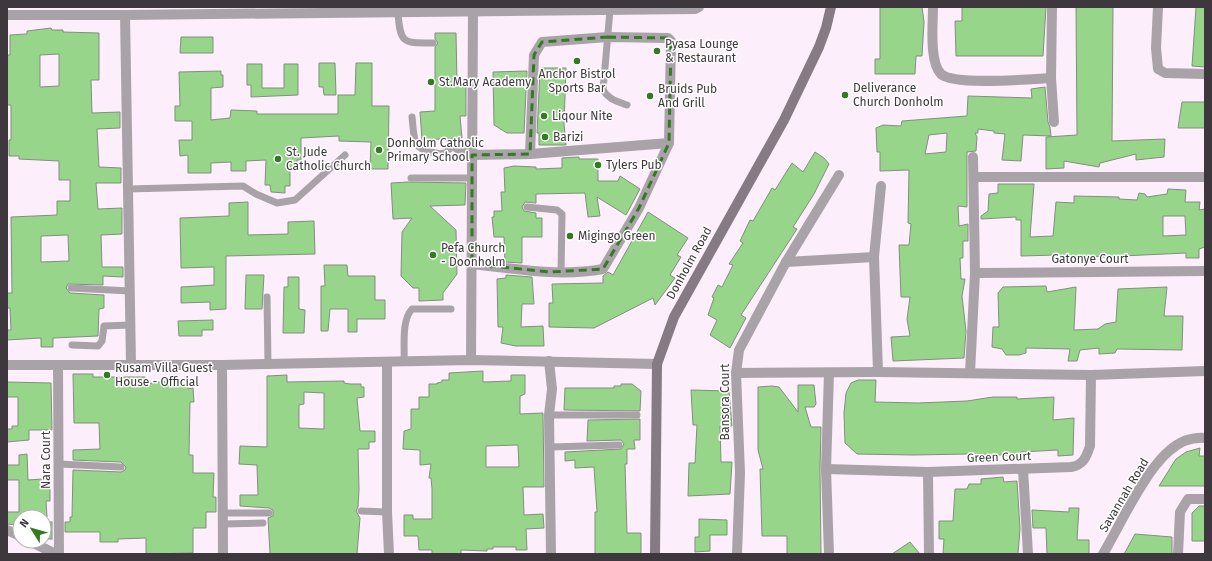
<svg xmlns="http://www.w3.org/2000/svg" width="1212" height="561" font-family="'Fira Sans',sans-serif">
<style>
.building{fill:#97d58a;stroke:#818f7e;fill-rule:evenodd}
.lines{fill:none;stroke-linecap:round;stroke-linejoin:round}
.service{stroke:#aaa2a9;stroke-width:7}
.minor{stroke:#aaa2a9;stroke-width:10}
.secondary{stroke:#867a84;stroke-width:10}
.marked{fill:none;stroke:#327b21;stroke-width:3;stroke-dasharray:8 5;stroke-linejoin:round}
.poi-dot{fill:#327b21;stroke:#fff;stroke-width:1.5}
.labels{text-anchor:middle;stroke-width:3;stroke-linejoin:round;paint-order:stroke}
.poi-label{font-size:12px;fill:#3f373e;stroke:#fff;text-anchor:start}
.street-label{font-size:12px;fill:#3f373e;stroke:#fff}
</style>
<rect width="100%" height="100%" fill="#fdeefb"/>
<g class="building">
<path d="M880 7H922L924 22 922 56H916L915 74H875V59H880Z"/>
<path d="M962 7H1046L1043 56H956L955 21H962Z"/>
<path d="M1076 7H1113L1112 141 1165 139 1164 157 1136 160V154L1100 163 1099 167 1064 161V168L1046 169V137L1077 135Z"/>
<path d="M1196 7H1205V67L1192 66Z"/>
<path d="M51 28 52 30H63V32L99 33V80H91L92 113 120 112V128L97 129 99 167 121 168V183H96L98 209 122 208V234L101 235 102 267H123V277L103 276V285L68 284 66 288 70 293 104 295V308L99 309 98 336 53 338V347H41V338L7 340V330H11L10 308H7V293H12L11 217 57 215V201H70V180H59V161L19 159V156H9V140H11V105H7V55H10V35L27 34V31ZM59 54V86L40 87V55ZM68 235 69 261 41 262V236Z"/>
<path d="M435 33H456L457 83H466V116H460L462 138 422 140 420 112 435 111V47L438 43 435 39Z"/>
<path d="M181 37H213V53H180Z"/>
<path d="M319 63H335L336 95H324L323 87H319Z"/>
<path d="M356 63H372V106H389L388 169H370L371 142 339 141V136L301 138V160H297V167H290V186H285V193L271 192 270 185H265L266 160 246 161V171H231V162L211 163V173H188V155L180 156 179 140H192V121H175V106H180L179 72 221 71V75H223V87L211 88V120L230 118 231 110 257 111V114H338V95H355Z"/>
<path d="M247 64H262V88H284V64H298V95L251 97V85H247Z"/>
<path d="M542 68H566L564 124 566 145H539V133H537L540 71H542Z"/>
<path d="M527 71 524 133H507L494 125 493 72Z"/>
<path d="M1045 87 1048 122 1050 127 1051 136 1023 135 1021 161 1002 160 1005 134 994 133V131L978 129V133H975L977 137 976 151 967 152V207L958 206 959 226 968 224V241H963V258H960L961 279H965L962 296 966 331 964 358 893 361 891 337 910 336 907 319 910 297H901L899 245H909L911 224 908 223 909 170 880 171V152H877L876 128 883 125 901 126 902 121 967 116 968 96 1032 98 1031 89ZM947 133 946 152 925 154 929 135Z"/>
<path d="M1182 102H1205V128H1178Z"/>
<path d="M815 152 824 158 829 164 814 194 793 227 797 229 741 315 746 318 730 348 710 335 717 320 708 315 714 298 712 297 718 285 722 287 733 265 729 264 743 243 740 241 750 220 753 221 772 188 775 190 792 163 803 172Z"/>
<path d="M579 157V159H598V181H618L620 176 640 189 626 215 597 197 600 216 588 217 585 193 536 194V203L525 202 522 207 524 211 536 213V218H542V237H522V263L505 262 504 237H494L492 217H494V211H502L501 192H505L504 168 514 166 536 167V169L562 168V158Z"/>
<path d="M408 182 466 183 465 205 430 206 456 230 457 274 443 293V300L419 301V288H413L401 276 402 232 412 218 393 219 391 183Z"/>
<path d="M998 184H1034L1030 237 1053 236 1056 202 1074 203V196L1119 197V199L1137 200 1139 193 1145 194 1147 197 1167 194 1168 189 1186 190 1185 202H1200L1199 210 1205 209V247L1199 249V258H1186V253L1122 256V258L1088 256V257L1056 258V255L1021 256V220H1016V217L981 219V216L988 211 989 194 998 193ZM1163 216H1185L1186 235 1163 236Z"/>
<path d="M248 202V235L288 234V222L314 221 315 254 226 256V309L210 310V302L181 303V287L214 285V267L181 268 180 218 229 216V203Z"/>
<path d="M648 212 688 238 677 255 681 257 670 275 675 278 655 305 653 298 594 328 549 327V303H553L552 284 603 283V276L608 272 613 275Z"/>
<path d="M324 265H347L348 276H375V300H385V319H357V332H348V309H330L328 331H321V286H325Z"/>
<path d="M246 275H264L262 309H245Z"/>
<path d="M506 275 532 277 534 304H522L521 327 543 326 544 346H516L501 343 503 327H498L497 279 506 278Z"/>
<path d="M288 277H299V309L305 310 304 333H283L284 287H288Z"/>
<path d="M1046 286 1047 292 1076 287 1074 330 1098 329 1105 324 1116 322 1118 289 1167 287 1164 316H1183L1182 350 1117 349 1115 353 1099 354V348L1080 350 1077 361H1068L1070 349 1026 348V353L1019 355H1006L1002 349 992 347 993 327H999L998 293 1003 287Z"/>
<path d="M213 320V330H202V336H179L178 321Z"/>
<path d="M483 371V382L511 381V375H525V394L520 396V414L543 413 544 487H523L524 515 543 514 544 528 526 529 527 550H516V547H493V549H487V551L461 550V554H432V550H419L418 536H404V515H413V519H432V489L431 478H429L431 464 420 465V450L403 449 404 431 411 429V409H419V397H429V384H437V383L442 382V380H449V373ZM518 445 519 467H486V446Z"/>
<path d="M73 374H93V377H145V384L167 381V386L188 384V389L193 388 194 402H190L189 455H193V473H214L213 497H216V512H206V528H193V553L146 554V538L118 539V542H100V532H65V522H70V517H72L73 470 121 472 125 470 126 467 121 462 73 460V450L100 449 99 423H74Z"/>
<path d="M287 375V382L344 381V383L350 384H361V387H364V397L357 398 360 431H375V442H369V449H358L359 490 358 507 356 511 360 518 357 554H270L268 518 273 516V510L269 508 240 506V495H258L257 465 239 464 240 446 267 447V376ZM304 392 324 393V429L299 428V405L304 404Z"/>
<path d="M858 380H876L875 402 918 403 967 401 993 397H1017V399L1054 397 1053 420 1074 418 1073 455 1058 456V450L1021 452 1020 455H1004L968 454 913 455 857 454 845 443 844 413 846 393 851 383Z"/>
<path d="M7 382 51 383 52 430H29V440L7 442V429H12V426H18V397H7Z"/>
<path d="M621 384H632L641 391 640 411 564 410 565 388H614V386H621Z"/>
<path d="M798 385H814L816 404 814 407H805L811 427H821L820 469 821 554H787V536H762L760 469H763L758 450V387L772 386 779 387 798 412Z"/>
<path d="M691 390 729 391 732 426H720L721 462H732L730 494 688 496 689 463H695L697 425H693Z"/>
<path d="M640 419V440H634L635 449H627V464H625L627 533H641V554H595V512H597L594 467 575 468V460L565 461V452L621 449 624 444 621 440 587 441 588 420Z"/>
<path d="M1200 448 1199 456H1205V486H1159L1176 459 1186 452Z"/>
<path d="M27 454 28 480 43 479 47 480V484H50V501H46L47 517H20V525L7 524V512H19V480H7V465H19V455Z"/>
<path d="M1003 477 1004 482 1017 481 1020 529 1018 554H943L944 539H939V521H953L955 489H967L969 484H981V479Z"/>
<path d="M1199 506H1205V541H1192V513Z"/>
<path d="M1069 508H1079L1077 540H1089V554H1047L1046 528H1033L1032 510 1069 512Z"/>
<path d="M699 519 727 520V535H710V551L695 552V537H699Z"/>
<rect x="44" y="522" width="8" height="17"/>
<path d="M1135 534 1172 537V554H1124Z"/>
<path d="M910 542 920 554H892Z"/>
</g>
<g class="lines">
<g class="service">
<path d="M610 10 603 90C609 100 617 101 627 105"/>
<path d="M398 12C400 44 403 43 433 43"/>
<path d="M412 117C413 125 413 138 417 145 421 150 437 155 444 153 448 152 450 148 453 145L457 150H464L472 145"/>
<path d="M411 178H472"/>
<path d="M128 189 243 186 256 194 277 203 295 200 345 155"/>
<path d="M527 207 557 210 562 214 561 273"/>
<path d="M71 288 130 291"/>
<path d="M267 297 268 364"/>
<path d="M72 345 98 346 102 341 104 326 130 325"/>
<path d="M404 362C405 346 401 321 412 309H451"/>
<path d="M549 415H637"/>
<path d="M550 447 619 445"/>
<path d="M59 464 121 467"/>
<path d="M361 511 387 512"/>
<path d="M222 513H269"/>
<path d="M223 524 263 523"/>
</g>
<g class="minor">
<path d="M933 7C933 23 929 62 941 74 954 86 1031 79 1051 78"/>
<path d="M1052 7 1051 78 1054 122"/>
<path d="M1158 7 1156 48 1158 69 1165 73 1205 74"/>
<path d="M7 15H125L695 9 699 7"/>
<path d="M125 15 131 364"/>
<path d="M472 155 530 154 669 143"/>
<path d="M975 177H1205"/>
<path d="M786 262 874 257"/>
<path d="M472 264C516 269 560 277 603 269L639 208 669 143 671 41 668 38 608 37 542 42 534 55 530 154"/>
<path d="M975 273 1205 271"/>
<path d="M471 360 473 11"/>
<path d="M549 361 552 389 549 415 551 554"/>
<path d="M387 362V512L389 554"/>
<path d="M7 365H222L471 360 657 364"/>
<path d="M222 365 223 554"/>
<path d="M58 366 59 554"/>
<path d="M878 372 874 257 881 186"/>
<path d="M736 373 878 372 1091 375 1205 371"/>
<path d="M970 373 975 273 973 157"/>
<path d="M826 469 928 472 1071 467C1083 465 1086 458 1090 446L1091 375"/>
<path d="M1023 469 1028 554"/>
<path d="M928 472 929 554"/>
<path d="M7 530 20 536"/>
<path d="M29 541 56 554"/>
<path d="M737 554 740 473 736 373 739 350 786 262 839 175"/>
<path d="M829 554 826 469 829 373"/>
<path d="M1103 554C1120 525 1145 471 1169 451 1179 442 1191 437 1205 438"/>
<path d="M1178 554 1180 512 1188 499H1205"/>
</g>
<path class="secondary" d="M655 554 657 364 674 317 784 120 819 47 826 28 831 7"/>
</g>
<path class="marked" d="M608 37 668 38 671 41 669 143 639 208 603 269 550 272 472 264V155L530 154 534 55 542 42Z"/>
<g class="poi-dot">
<circle cx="657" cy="51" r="4"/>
<circle cx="577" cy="61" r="4"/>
<circle cx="431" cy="82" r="4"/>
<circle cx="845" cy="95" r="4"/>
<circle cx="650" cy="96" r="4"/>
<circle cx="544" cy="116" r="4"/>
<circle cx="545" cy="137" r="4"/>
<circle cx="379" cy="150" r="4"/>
<circle cx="278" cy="159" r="4"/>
<circle cx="598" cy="165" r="4"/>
<circle cx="570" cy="236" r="4"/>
<circle cx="433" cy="255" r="4"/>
<circle cx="107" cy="375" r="4"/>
</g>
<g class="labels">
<g class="poi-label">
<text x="665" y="48">Pyasa Lounge<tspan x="665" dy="14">&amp; Restaurant</tspan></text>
<text x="577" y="78" text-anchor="middle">Anchor Bistrol<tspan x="577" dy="14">Sports Bar</tspan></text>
<text x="439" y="86">St.Mary Academy</text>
<text x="853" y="92">Deliverance<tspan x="853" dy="14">Church Donholm</tspan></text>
<text x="658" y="93">Bruids Pub<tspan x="658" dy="14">And Grill</tspan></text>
<text x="552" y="120">Liqour Nite</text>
<text x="553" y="141">Barizi</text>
<text x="387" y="147">Donholm Catholic<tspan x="387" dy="14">Primary School</tspan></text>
<text x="286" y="156">St. Jude<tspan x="286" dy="14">Catholic Church</tspan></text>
<text x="606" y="169">Tylers Pub</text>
<text x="578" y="240">Migingo Green</text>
<text x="441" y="252">Pefa Church<tspan x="441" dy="14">- Doonholm</tspan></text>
<text x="115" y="372">Rusam Villa Guest<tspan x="115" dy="14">House - Official</tspan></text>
</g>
<g class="street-label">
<text x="1090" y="263">Gatonye Court</text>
<text transform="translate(689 263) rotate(-61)" y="4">Donholm Road</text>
<text transform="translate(725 402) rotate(-90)" y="4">Bansora Court</text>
<text transform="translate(999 457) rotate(-2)" y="4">Green Court</text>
<text transform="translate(46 460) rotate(-90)" y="4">Nara Court</text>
<text transform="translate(1124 495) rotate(-59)" y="4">Savannah Road</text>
</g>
</g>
<rect width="1212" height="561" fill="none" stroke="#3f373e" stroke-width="16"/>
<g transform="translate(32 529) rotate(307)"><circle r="19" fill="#ffffff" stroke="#b2afb2"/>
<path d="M0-3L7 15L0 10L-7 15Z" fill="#327b21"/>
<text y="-6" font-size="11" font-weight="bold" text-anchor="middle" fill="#3f373e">N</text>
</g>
</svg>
